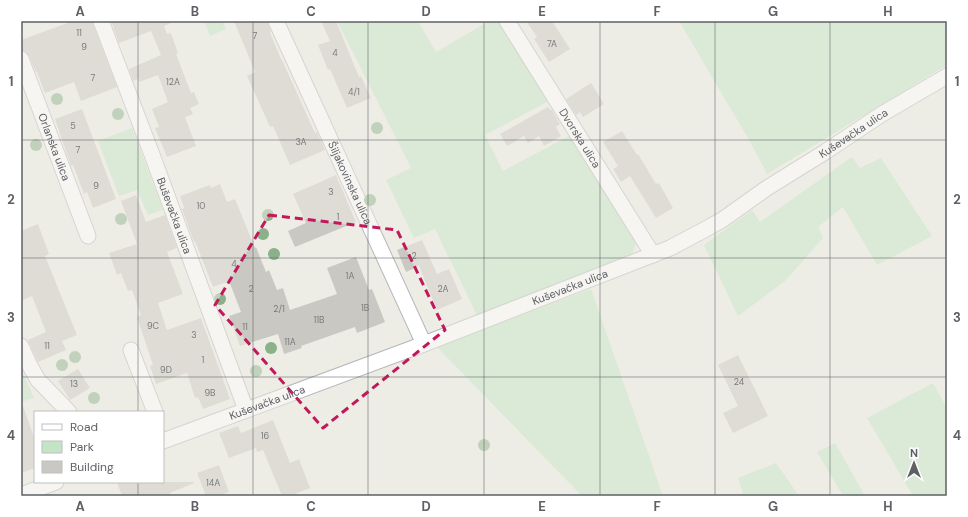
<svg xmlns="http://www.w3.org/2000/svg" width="968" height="517" font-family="'DM Sans',sans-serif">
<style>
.green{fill:#c3e4c5}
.building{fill:#cac8c2}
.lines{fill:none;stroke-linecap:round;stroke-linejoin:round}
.minor-casing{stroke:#b6b7bb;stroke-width:17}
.minor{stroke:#fff;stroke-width:15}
.tree{fill:#8ab18a}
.marked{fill:none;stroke:#c2185b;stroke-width:3;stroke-dasharray:8 5;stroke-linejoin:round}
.grid{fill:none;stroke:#5d6065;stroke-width:1;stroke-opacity:0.55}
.labels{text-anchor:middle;stroke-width:4;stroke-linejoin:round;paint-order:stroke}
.number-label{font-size:9px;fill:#787a7c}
.street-label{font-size:11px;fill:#5d6065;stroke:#fff}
.neatline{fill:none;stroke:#5d6065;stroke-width:1.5}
.grid-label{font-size:13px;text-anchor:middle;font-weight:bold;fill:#5d6065}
</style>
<rect width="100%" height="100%" fill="#eeede5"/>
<g class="green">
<path d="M204 21H223L226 29 210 36Z"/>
<path d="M337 21H418L436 52 489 21H500L549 101 485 135 503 171 571 135 633 235 636 243 633 252 628 258 477 315 435 229 414 238 386 180 411 168Z"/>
<path d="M679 21H947V65L767 174 752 145Z"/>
<path d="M132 128 163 210 148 215 137 190 119 196 98 141Z"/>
<path d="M852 157 860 168 881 158 932 236 877 265 843 207 818 227 823 238 785 281 738 316 704 245 752 210 760 222Z"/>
<path d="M591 289 663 496H582L436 346Z"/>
<path d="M21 368 34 398 21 402Z"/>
<path d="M933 383 947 408V496H913L867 418Z"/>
<path d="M835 443 865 496H843L817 452Z"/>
<path d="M776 463 799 496H736L743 493 738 478Z"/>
</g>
<g class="building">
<path d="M73 21H92L93 24 117 87 81 101 74 82 45 93 37 72H36L29 56 26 52 21 50V40Z"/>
<path d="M111 21H173V22L164 26 167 34 171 33 178 53 176 54 191 93 194 92 199 104 190 108 193 114 185 117 196 146 167 157 155 128 159 127 152 109 168 102 158 75 139 82 138 79 133 81 129 69 161 55 151 31 119 43Z"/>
<path d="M234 21H267L271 32 270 33 282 61V60L315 133 317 132 325 150 290 165 273 126 270 127 247 76 255 72Z"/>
<path d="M321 21H336L359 77 361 76 371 98 347 108 330 69 328 70 318 45 330 41Z"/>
<path d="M526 21H552L570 49 549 62 534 39 537 37Z"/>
<path d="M591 83 604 104 583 117 580 112 576 115 566 99Z"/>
<path d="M548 107 550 110 551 109 560 124 556 127 561 136 544 146 539 136 528 143 524 136 507 146 500 134Z"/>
<path d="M82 109 116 199 93 208 87 192 84 194 73 165 71 166 55 119Z"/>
<path d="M622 131 637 155 638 154 656 184 659 183 673 208 656 218 630 176 621 182 613 169 618 166 603 142Z"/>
<path d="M336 175 356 222 295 247 288 231 306 223 293 194Z"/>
<path d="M220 184 227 202 235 199 255 248 256 247 266 272 269 270 277 290 283 288 290 310 337 294 327 268 356 257 369 290 372 289 385 322 357 333 355 327 301 346 302 348 284 354 278 334 240 346 229 316 241 312 229 281 213 287 195 241 194 242 182 209 184 208 180 196 210 185 211 188Z"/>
<path d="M136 195 146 222 165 215 177 248 167 252 183 294 158 303 167 330 201 318 230 399 203 409 198 397 195 398 187 373 156 384 150 366 153 365 137 317 141 315 132 290 128 291 121 273 117 275 109 253 137 244 121 201Z"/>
<path d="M38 224 49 254 45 256 77 335 62 341 66 350 38 362 28 340 46 332 32 296 21 301V231Z"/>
<path d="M422 240 437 274 449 269 462 299 437 310 419 266 406 272 397 250Z"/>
<path d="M738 355 768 416 733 433 723 413 738 406 718 365Z"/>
<path d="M78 369 90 388 70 400 58 381Z"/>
<path d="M23 406 35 440V468L21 473V407Z"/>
<path d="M273 420 290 463 299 459 310 488 290 496H282L263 450 257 452 256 448 229 458 219 433 238 426 241 433Z"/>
<path d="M219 465 229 492 218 496H206L197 473Z"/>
<path d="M117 482H194V483L170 493 171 496H122Z"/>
</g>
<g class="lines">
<defs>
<g id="minor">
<path id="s1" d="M101 21 151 152 246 410"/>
<path id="s2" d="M276 21 424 344"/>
<path id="s3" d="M507 21 653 255"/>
<path id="s4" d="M21 59 88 236"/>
<path d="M21 346 30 366 38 380 69 412"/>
<path d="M131 350 155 412"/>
<path id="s5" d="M163 441 424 344 670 248 704 230 722 220 767 188 825 152 882 114 947 76"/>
<path d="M21 495 56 482"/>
</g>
</defs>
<use href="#minor" class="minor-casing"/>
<use href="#minor" class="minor"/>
</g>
<g class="tree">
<circle cx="57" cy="99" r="6"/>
<circle cx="118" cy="114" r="6"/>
<circle cx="377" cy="128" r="6"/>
<circle cx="36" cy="145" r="6"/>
<circle cx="370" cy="200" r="6"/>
<circle cx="268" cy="215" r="6"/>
<circle cx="121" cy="219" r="6"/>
<circle cx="263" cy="234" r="6"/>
<circle cx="274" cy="254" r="6"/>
<circle cx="220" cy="299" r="6"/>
<circle cx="271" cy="348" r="6"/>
<circle cx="75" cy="357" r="6"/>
<circle cx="62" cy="365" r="6"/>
<circle cx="256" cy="371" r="6"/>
<circle cx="94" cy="398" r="6"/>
<circle cx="484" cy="445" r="6"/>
</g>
<path d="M0 0H968V517H0ZM269 215 397 230 445 330 323 428 215 305Z" fill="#eeede5" fill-opacity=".55" fill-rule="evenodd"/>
<path class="marked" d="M269 215 397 230 445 330 323 428 215 305Z"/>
<path class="grid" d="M138 21V412M253 21V496M368 21V496M484 21V496M600 21V496M715 21V496M830 21V496M21 140H947M21 258H947M21 377H947M138 482V496"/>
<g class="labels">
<g class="number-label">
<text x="79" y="36">11</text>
<text x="255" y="39">7</text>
<text x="552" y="47">7A</text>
<text x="84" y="50">9</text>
<text x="335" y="56">4</text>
<text x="93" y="81">7</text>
<text x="173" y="85">12A</text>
<text x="354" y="95">4/1</text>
<text x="73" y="129">5</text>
<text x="301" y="145">3A</text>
<text x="78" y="153">7</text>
<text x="96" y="189">9</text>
<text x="331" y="195">3</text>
<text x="201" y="209">10</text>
<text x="338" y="220">1</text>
<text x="414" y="259">2</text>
<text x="234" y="267">4</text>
<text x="350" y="279">1A</text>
<text x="251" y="292">2</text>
<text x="443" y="292">2A</text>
<text x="365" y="311">1B</text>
<text x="279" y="312">2/1</text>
<text x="319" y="323">11B</text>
<text x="153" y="329">9C</text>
<text x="245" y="330">11</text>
<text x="194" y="338">3</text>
<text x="290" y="345">11A</text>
<text x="47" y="349">11</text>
<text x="203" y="363">1</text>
<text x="166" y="373">9D</text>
<text x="739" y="385">24</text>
<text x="74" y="387">13</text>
<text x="210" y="396">9B</text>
<text x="265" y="439">16</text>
<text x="213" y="486">14A</text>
</g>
<g class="street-label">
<text dy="4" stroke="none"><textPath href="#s5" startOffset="759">Kuševačka ulica</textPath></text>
<text dy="4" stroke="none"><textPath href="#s3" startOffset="138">Dvorska ulica</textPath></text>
<text dy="4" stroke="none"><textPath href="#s4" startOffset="94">Orlanska ulica</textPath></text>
<text dy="4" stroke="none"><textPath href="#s2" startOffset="178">Šiljakovinska ulica</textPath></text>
<text dy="4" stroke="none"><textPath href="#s1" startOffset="208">Buševačka ulica</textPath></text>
<text dy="4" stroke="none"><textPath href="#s5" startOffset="435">Kuševačka ulica</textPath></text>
<text dy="4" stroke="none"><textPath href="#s5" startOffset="111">Kuševačka ulica</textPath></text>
</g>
</g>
<rect width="968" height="517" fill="none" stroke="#ffffff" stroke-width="44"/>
<rect x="34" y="411" width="130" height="72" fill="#ffffff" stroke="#bebfc1"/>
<rect x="42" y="424" width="20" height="6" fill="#ffffff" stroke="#bebfc1"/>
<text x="70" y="431" font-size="12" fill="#5d6065">Road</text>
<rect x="42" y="441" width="20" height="12" fill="#c3e4c5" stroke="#bebfc1"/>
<text x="70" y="451" font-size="12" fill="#5d6065">Park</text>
<rect x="42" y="461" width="20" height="12" fill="#cac8c2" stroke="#bebfc1"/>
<text x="70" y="471" font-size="12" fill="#5d6065">Building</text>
<g transform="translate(914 463)" stroke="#ffffff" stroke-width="3" paint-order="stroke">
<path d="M0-3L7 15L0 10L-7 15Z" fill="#5d6065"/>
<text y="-6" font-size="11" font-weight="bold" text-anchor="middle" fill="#5d6065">N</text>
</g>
<rect x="22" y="22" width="924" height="473" class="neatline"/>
<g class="grid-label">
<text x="80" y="16">A</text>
<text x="195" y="16">B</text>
<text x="311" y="16">C</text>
<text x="426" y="16">D</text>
<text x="542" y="16">E</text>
<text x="657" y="16">F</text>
<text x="773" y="16">G</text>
<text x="888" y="16">H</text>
<text x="11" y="86">1</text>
<text x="957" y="86">1</text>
<text x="11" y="204">2</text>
<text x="957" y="204">2</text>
<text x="11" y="322">3</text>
<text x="957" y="322">3</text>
<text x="11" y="440">4</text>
<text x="957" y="440">4</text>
<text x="80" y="511">A</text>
<text x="195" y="511">B</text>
<text x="311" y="511">C</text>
<text x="426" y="511">D</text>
<text x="542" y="511">E</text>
<text x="657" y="511">F</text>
<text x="773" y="511">G</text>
<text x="888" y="511">H</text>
</g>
</svg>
